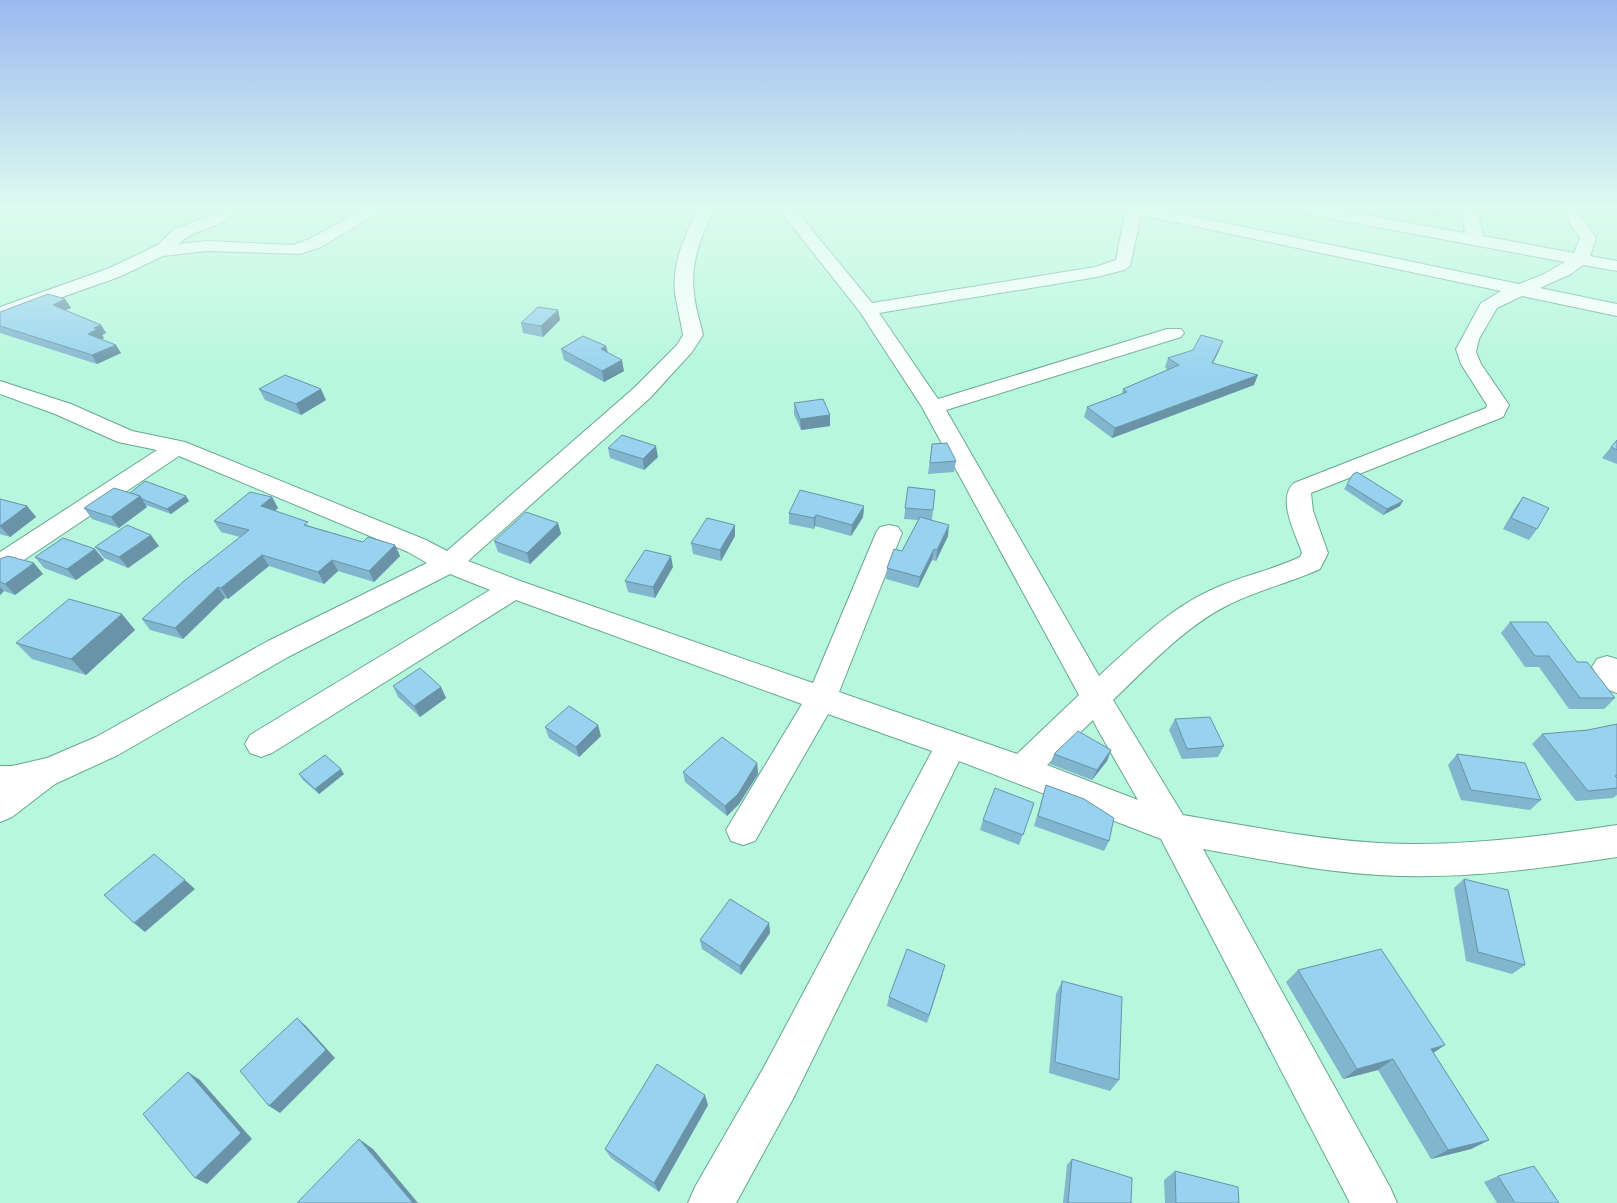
<svg xmlns="http://www.w3.org/2000/svg" width="1617" height="1203" font-family="Bitter,serif">
<style>
.lines{fill:none;stroke-linecap:round;stroke-linejoin:round}
.minor-casing{stroke:#68a790;stroke-width:2}
.minor{fill:#fff;fill-rule:evenodd}
.wall{fill:#82b5ce}
.shaded-wall{fill:#6a93a7}
.building{fill:#97d2ef;stroke:#6a93a7}
</style>
<rect width="100%" height="100%" fill="#b6f7de"/>
<g class="lines">
<defs>
<g id="minor">
<path d="M222 208H238C224 230 196 226 179 244L207 241 293 245 309 239 367 208H387L321 247 300 254 207 251 163 256 119 277 0 319V307L107 269 158 245 174 229 219 213Z"/>
<path d="M700 208H716C701 234 690 263 694 293 695 307 700 321 703 335L692 352 650 398 468 561 523 582 813 683 876 533 880 527 889 525 898 527 902 533 839 692 1017 754 1079 695 922 407 860 312 778 208H794L872 303 1095 267 1116 260 1126 208H1153L1519 284 1544 274 1565 262 1301 213 1293 208H1328L1465 233 1461 208H1477L1483 236 1574 253 1580 238 1559 208H1575L1596 238 1590 256 1617 261V271L1583 265 1571 274 1540 288 1617 304V316L1522 296 1497 308 1479 339 1476 352 1481 364 1509 405 1503 417 1311 493 1313 511 1328 553 1320 569C1290 583 1257 590 1228 605 1184 627 1148 667 1113 700L1183 815C1248 826 1313 839 1379 843 1459 847 1538 837 1617 825V857C1537 869 1461 880 1379 875 1319 872 1261 859 1203 849L1390 1187 1397 1203H1350L1161 839 959 761 794 1097 736 1203H688L695 1187 764 1067 932 751 828 714 755 841 743 845 731 841 726 830 802 704 516 600 272 753 261 757 250 753 245 744 250 735 490 590 450 574 288 657 118 755 55 784 12 817 0 822V766H12L47 758 96 737 268 641 427 563 408 552 179 456 9 570 0 573V552L157 450 118 442 55 414 0 394V381L71 404 132 431 185 442 426 540 447 551 634 388 677 345 683 335C681 321 677 307 675 293 672 262 685 234 700 208ZM1141 215 1501 291 1481 303 1456 349 1461 364 1487 405 1486 408 1294 483C1276 499 1296 534 1302 553L1300 557C1270 571 1237 577 1207 592 1167 611 1132 646 1099 676L946 410 1181 337 1184 333 1181 329H1167L938 399 879 313 1097 277 1124 270 1130 266ZM1093 720 1098 730 1138 800 1047 765Z"/>
<path d="M1607 656 1617 659V693L1606 689 1592 667 1597 659Z"/>
</g>
</defs>
<use href="#minor" class="minor-casing"/>
<use href="#minor" class="minor"/>
</g>
<g class="wall">
<path d="M1419 208H1442V211L1440 216 1420 213Z"/>
<path d="M65 299 71 308 65 310 101 325 106 333 102 335 104 338 101 339 121 353 97 364 0 333V312Z"/>
<path d="M558 310 560 320 543 337 523 333 521 323Z"/>
<path d="M606 346 608 352 624 371 604 382 564 360 561 349Z"/>
<path d="M1219 351 1213 363 1254 385 1112 438 1084 417 1087 407 1122 394 1123 389 1168 370 1165 367 1168 358Z"/>
<path d="M259 389 326 400 301 415 265 400Z"/>
<path d="M794 403 830 415V426L801 430 794 414Z"/>
<path d="M1617 440V464L1602 458Z"/>
<path d="M932 444 956 461 954 472 928 474Z"/>
<path d="M608 448 658 457 644 470 610 458Z"/>
<path d="M1347 484 1400 506 1383 515 1344 489Z"/>
<path d="M908 487 935 490 932 520 948 536 936 561 932 560 918 588 886 579 887 568 902 551 918 520 904 519Z"/>
<path d="M130 493 186 496 189 501 171 514 146 505 147 507 119 528 92 519 84 508Z"/>
<path d="M272 497 278 508 275 511 310 526 363 542 395 545 400 556 374 582 338 571 324 584 269 566 228 599 225 598 183 639 150 630 142 619 240 537 221 532 214 521Z"/>
<path d="M1523 497 1537 529 1529 540 1503 529 1515 508Z"/>
<path d="M0 499 27 506 36 517 10 537 0 534Z"/>
<path d="M864 506 863 517 851 536 815 526 814 529 789 524V513Z"/>
<path d="M558 523 561 534 530 564 498 552 494 541Z"/>
<path d="M735 525V536L721 561 693 554 691 543Z"/>
<path d="M159 546 128 568 104 558 95 547Z"/>
<path d="M95 549 104 560 76 580 44 568 35 557Z"/>
<path d="M0 559 43 574 15 595 4 591 0 595Z"/>
<path d="M673 567 655 598 628 592 625 581Z"/>
<path d="M1510 622 1577 662 1615 698 1604 709H1569L1539 667H1525L1501 633Z"/>
<path d="M135 630 86 675 32 659 16 643Z"/>
<path d="M393 686 441 687 446 698 420 717 398 697Z"/>
<path d="M1175 719 1224 746 1218 757 1182 759 1169 730Z"/>
<path d="M1617 724V795L1613 798 1576 801 1532 744 1542 734 1588 730Z"/>
<path d="M545 727 601 736 579 757 549 738Z"/>
<path d="M1111 750 1107 761 1092 780 1050 764 1054 754Z"/>
<path d="M1457 754 1541 800 1530 810 1461 800 1448 765Z"/>
<path d="M757 763 758 774 739 804 727 816 685 782 683 772Z"/>
<path d="M299 774H344L319 794 303 780Z"/>
<path d="M1046 785 1109 841 1104 851 1034 826Z"/>
<path d="M1034 803 1019 845 980 830 983 820Z"/>
<path d="M1464 879 1525 965 1512 974 1466 961 1454 888Z"/>
<path d="M769 923 770 933 741 975 702 949 700 940Z"/>
<path d="M1298 970 1434 1053 1489 1140 1471 1149 1431 1159 1378 1070 1343 1079 1286 982Z"/>
<path d="M943 974 927 1023 887 1006 889 997Z"/>
<path d="M1062 981 1119 1080 1110 1091 1049 1073 1056 994Z"/>
<path d="M708 1105 659 1192 611 1158 605 1149Z"/>
<path d="M1072 1159 1131 1203H1063L1067 1165Z"/>
<path d="M1175 1171 1239 1203H1165L1164 1180Z"/>
<path d="M1498 1176 1559 1203H1497L1484 1182Z"/>
</g>
<g class="shaded-wall">
<path d="M65 299 71 308 59 313 53 305Z"/>
<path d="M558 310 560 320 543 337 541 326Z"/>
<path d="M101 325 106 333 102 335 104 338 94 342 88 334 94 328Z"/>
<path d="M1223 341 1219 351 1208 373 1212 363Z"/>
<path d="M116 345 121 353 97 364 92 355Z"/>
<path d="M606 346 608 356 601 349Z"/>
<path d="M622 360 624 371 604 382 602 371Z"/>
<path d="M1258 375 1254 385 1112 438 1115 428Z"/>
<path d="M321 389 326 400 301 415 296 404Z"/>
<path d="M830 415V426L801 430 800 419Z"/>
<path d="M656 446 658 457 644 470 643 459Z"/>
<path d="M140 496 147 507 119 528 111 517Z"/>
<path d="M186 496 189 501 171 514 167 509Z"/>
<path d="M272 497 278 508 268 517 261 506Z"/>
<path d="M1403 501 1400 506 1383 515 1387 509Z"/>
<path d="M27 506 36 517 10 537 0 526Z"/>
<path d="M864 506 863 517 851 536 852 525Z"/>
<path d="M816 515 815 526 814 529V518Z"/>
<path d="M558 523 561 534 530 564 527 553Z"/>
<path d="M735 525V536L721 561 720 550Z"/>
<path d="M949 525 948 536 936 561 937 550Z"/>
<path d="M151 535 159 546 128 568 119 557Z"/>
<path d="M395 545 400 556 374 582 369 571Z"/>
<path d="M95 549 104 560 76 580 67 569Z"/>
<path d="M934 549 932 560 918 588 920 577Z"/>
<path d="M262 555 269 566 228 599 221 588Z"/>
<path d="M671 556 673 567 655 598 653 587Z"/>
<path d="M332 560 338 571 324 584 318 572Z"/>
<path d="M34 563 43 574 15 595 5 584Z"/>
<path d="M0 587 4 591 0 595Z"/>
<path d="M218 587 225 598 183 639 175 628Z"/>
<path d="M122 614 135 630 86 675 71 659Z"/>
<path d="M441 687 446 698 420 717 414 706Z"/>
<path d="M598 725 601 736 579 757 576 747Z"/>
<path d="M1111 750 1107 761 1092 780 1097 770Z"/>
<path d="M757 763 758 774 739 804 727 816 725 806Z"/>
<path d="M341 769 344 774 319 794 315 789Z"/>
<path d="M185 880 195 889 145 932 134 923Z"/>
<path d="M769 923 770 933 741 975 740 966Z"/>
<path d="M297 1018 306 1026 335 1058 280 1113 269 1106Z"/>
<path d="M1445 1045 1429 1056 1431 1049Z"/>
<path d="M1393 1059 1378 1070 1343 1079 1357 1069Z"/>
<path d="M188 1072 200 1080 252 1139 207 1184 195 1178Z"/>
<path d="M705 1095 708 1105 659 1192 654 1183Z"/>
<path d="M359 1139 373 1149 418 1203H413Z"/>
<path d="M1489 1140 1471 1149 1431 1159 1448 1150Z"/>
</g>
<g class="building">
<path d="M1422 208H1442V211L1422 209Z"/>
<path d="M48 294 65 299 53 305 101 325 94 328 98 329 88 334 116 345 92 355 0 326V312Z"/>
<path d="M538 307 558 310 541 326 521 323Z"/>
<path d="M1201 335 1223 341 1212 363 1258 375 1115 428 1087 407 1127 392 1123 389 1179 365 1168 358 1193 350Z"/>
<path d="M583 336 606 346 601 349 622 360 602 371 561 349Z"/>
<path d="M285 375 321 389 296 404 259 389Z"/>
<path d="M823 399 830 415 800 419 794 403Z"/>
<path d="M622 435 656 446 643 459 608 448Z"/>
<path d="M1617 440V450L1611 447Z"/>
<path d="M947 443 956 461 930 463 932 444Z"/>
<path d="M1357 472 1403 501 1387 509 1347 484 1353 474Z"/>
<path d="M145 481 186 496 167 509 142 499 140 496 130 493Z"/>
<path d="M908 487 935 490 933 510 905 508Z"/>
<path d="M114 488 140 496 111 517 84 508Z"/>
<path d="M800 490 864 506 852 525 816 515 814 518 789 513Z"/>
<path d="M250 492 272 497 261 506 308 522 304 525 363 542 368 537 395 545 369 571 332 560 318 572 262 555 221 588 218 587 175 628 142 619 184 581 249 530 214 521Z"/>
<path d="M1523 497 1549 508 1537 529 1511 518Z"/>
<path d="M0 499 27 506 0 526Z"/>
<path d="M526 512 558 523 527 553 494 541Z"/>
<path d="M920 517 949 525 937 550 934 549 920 577 887 568 894 549 902 551Z"/>
<path d="M707 518 735 525 720 550 691 543Z"/>
<path d="M127 525 151 535 119 557 95 547Z"/>
<path d="M63 538 95 549 67 569 35 557Z"/>
<path d="M645 550 671 556 653 587 625 581Z"/>
<path d="M8 556 34 563 5 584 0 582V559Z"/>
<path d="M69 599 122 614 71 659 16 643Z"/>
<path d="M1510 622H1547L1577 662H1587L1615 698H1580L1549 656H1535Z"/>
<path d="M420 668 441 687 414 706 393 686Z"/>
<path d="M569 706 598 725 576 747 545 727Z"/>
<path d="M1210 717 1224 746 1187 749 1175 719Z"/>
<path d="M1617 724V775L1615 776 1617 778V788L1588 791 1542 734 1588 730Z"/>
<path d="M1078 731 1111 750 1097 770 1054 754Z"/>
<path d="M722 737 757 763 738 794 725 806 683 772Z"/>
<path d="M1457 754 1525 763 1541 800 1471 790Z"/>
<path d="M325 755 341 769 315 789 299 774Z"/>
<path d="M1046 785 1084 799 1114 818 1109 841 1038 816Z"/>
<path d="M995 788 1034 803 1023 835 983 820Z"/>
<path d="M154 854 185 880 134 923 104 895Z"/>
<path d="M1464 879 1508 890 1525 965 1478 952Z"/>
<path d="M730 899 769 923 740 966 700 940Z"/>
<path d="M907 949 945 965 929 1015 889 997Z"/>
<path d="M1381 949 1445 1045 1431 1049 1489 1140 1448 1150 1393 1059 1357 1069 1298 970Z"/>
<path d="M1062 981 1122 997 1119 1080 1055 1062Z"/>
<path d="M297 1018 326 1050 269 1106 240 1071Z"/>
<path d="M657 1064 705 1095 654 1183 605 1149Z"/>
<path d="M188 1072 241 1133 195 1178 143 1114Z"/>
<path d="M359 1139 413 1203H297Z"/>
<path d="M1072 1159 1132 1178 1131 1203H1068Z"/>
<path d="M1534 1166 1559 1203H1515L1498 1176Z"/>
<path d="M1175 1171 1238 1187 1239 1203H1176Z"/>
</g>
<linearGradient id="sky" x2="0" y2="1"><stop stop-color="#9bb9ef"/><stop offset="0.55" stop-color="#defbf0"/><stop offset="1" stop-color="#defbf0" stop-opacity="0"/></linearGradient>
<rect width="1617" height="377" fill="url(#sky)"/>
</svg>
